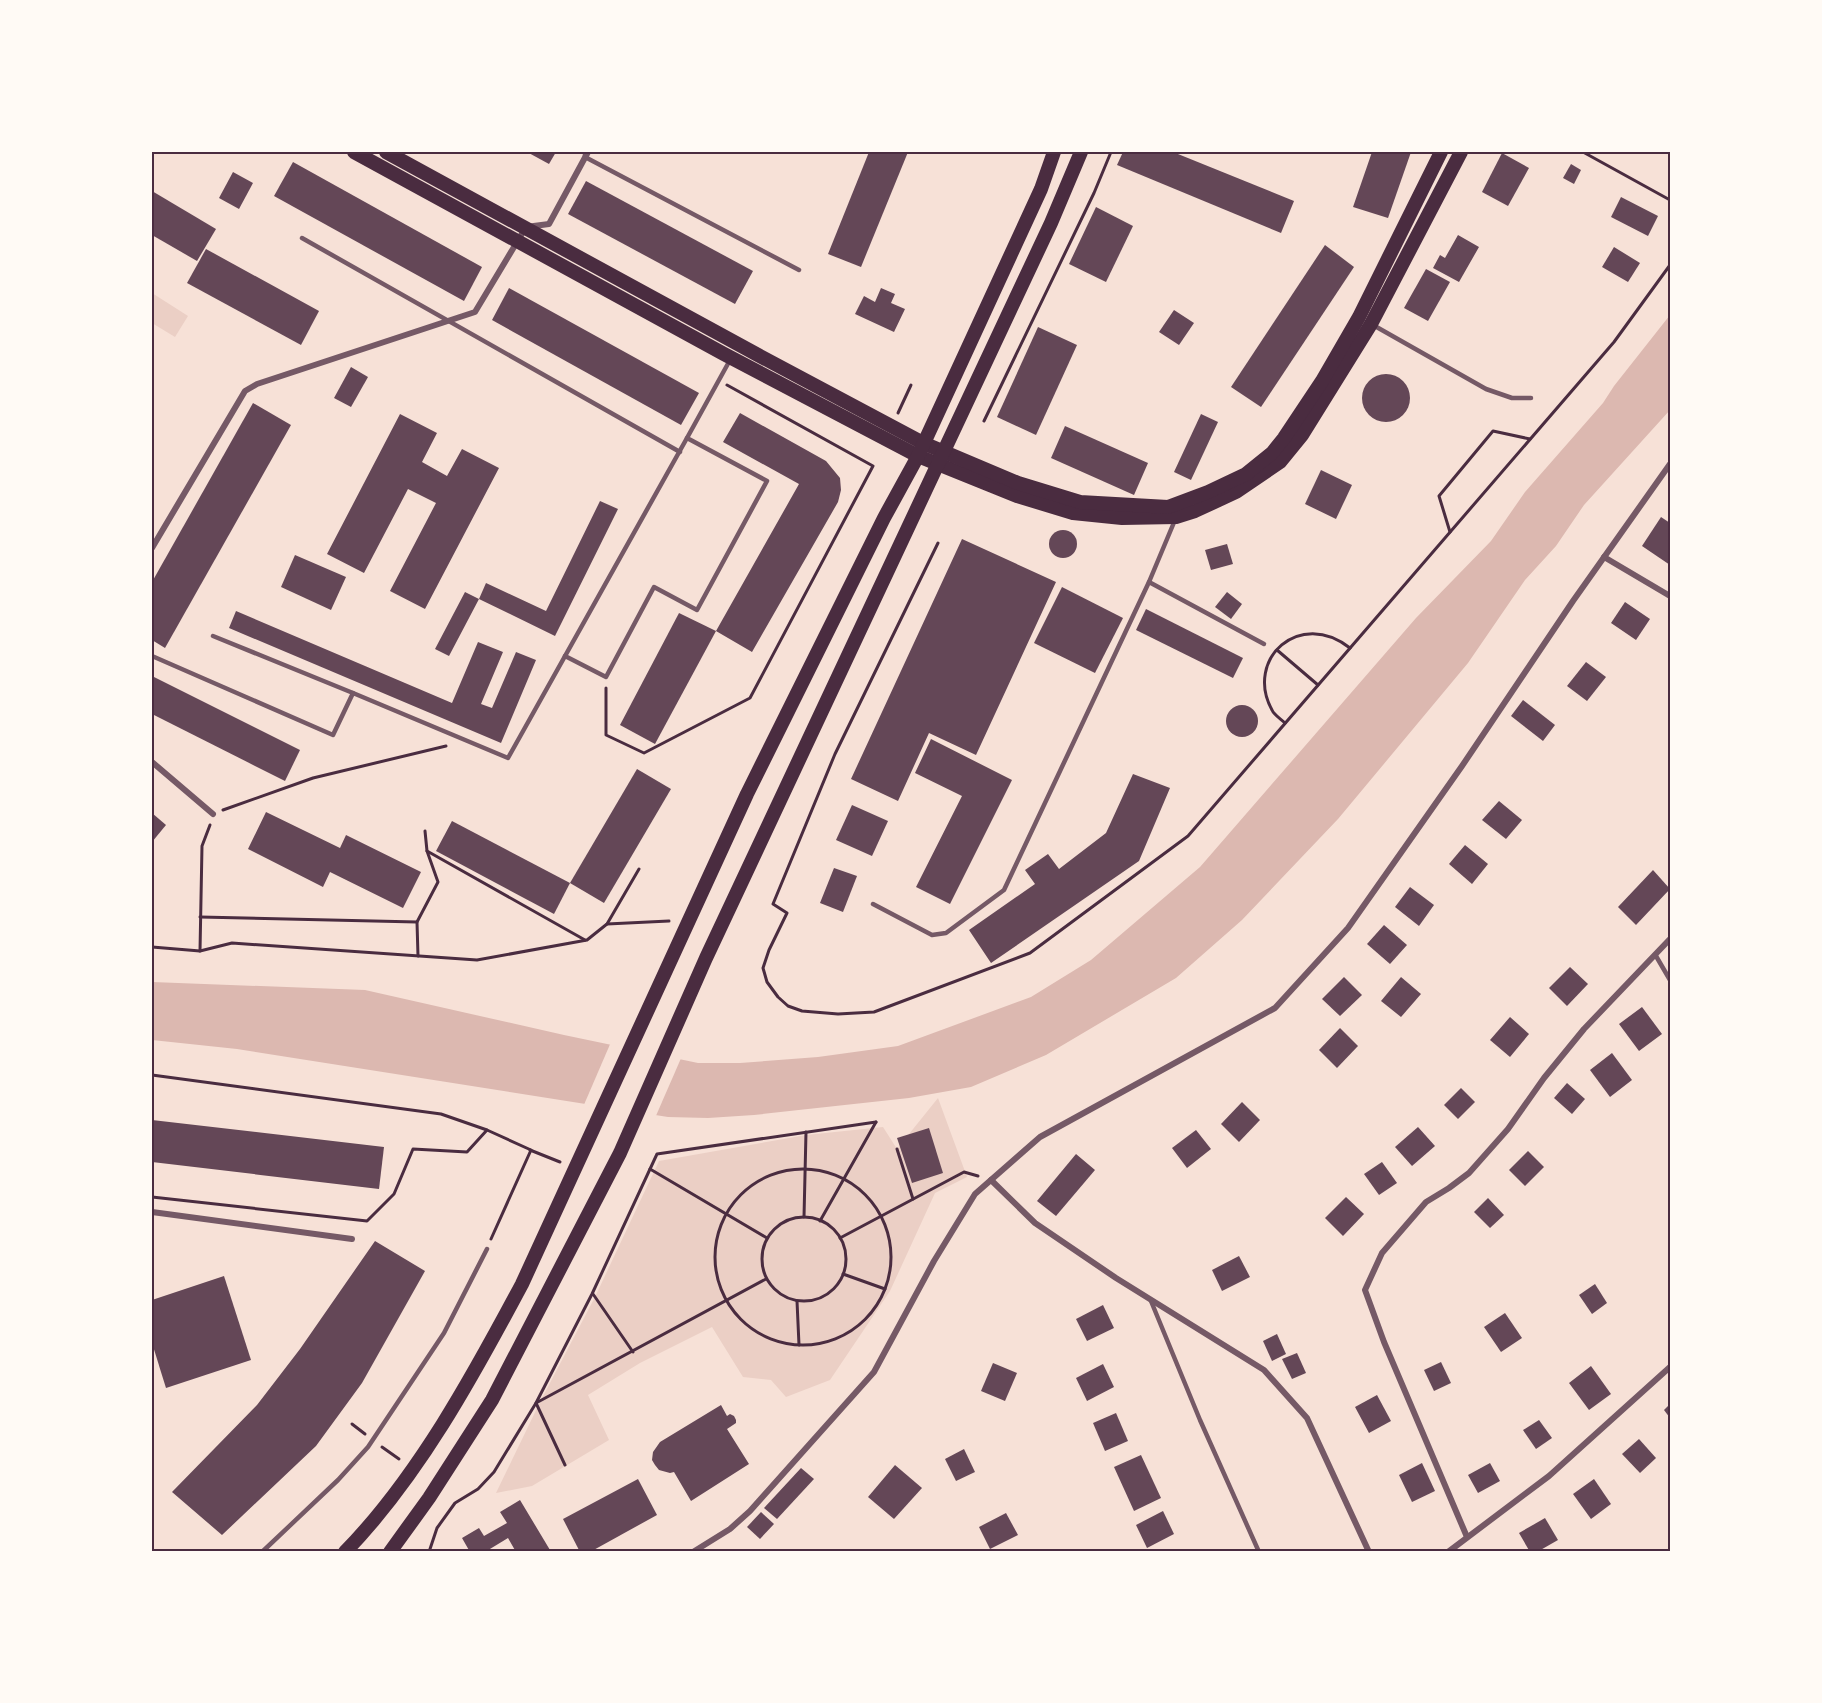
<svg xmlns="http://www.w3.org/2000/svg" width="1822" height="1703" font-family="Lato,sans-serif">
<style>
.green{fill:#ebcfc5}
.water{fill:#dcb8b0}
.pier{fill:#f7e1d7}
.building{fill:#644757}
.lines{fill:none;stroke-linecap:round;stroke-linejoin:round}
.path{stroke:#4a2c40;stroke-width:3}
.service{stroke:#755966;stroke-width:4.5}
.minor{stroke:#755966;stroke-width:6}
.primary{stroke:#4a2c40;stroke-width:14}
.neatline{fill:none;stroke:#4a2c40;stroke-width:2}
</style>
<rect width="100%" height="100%" fill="#f7e1d7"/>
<g class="green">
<path d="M152 293 188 316 175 337 152 323Z"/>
<path d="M938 1098 967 1177 935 1193 890 1291 830 1380 786 1397 771 1380 743 1377 712 1327 640 1363 588 1395 609 1440 532 1486 496 1493 540 1402 595 1297 659 1161 806 1135 883 1127 897 1149Z"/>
</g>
<path class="water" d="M1670 315V410L1584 505 1556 546 1525 580 1468 663 1338 819 1242 920 1176 978 1046 1055 971 1087 909 1098 754 1115 708 1118 668 1117 237 1049 152 1040V982L365 990 564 1035 698 1063H740L818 1057 898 1046 1031 997 1091 960 1200 867 1416 618 1491 541 1525 492 1603 403 1614 386Z"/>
<path class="pier" d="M611 1042 682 1056 655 1118 583 1107Z"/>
<g class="building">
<path d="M527 152H556L549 164Z"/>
<path d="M869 152H908L861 267 828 254Z"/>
<path d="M1123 152H1173L1294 201 1281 233 1117 165Z"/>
<path d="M1372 152H1411L1388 218 1353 207Z"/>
<path d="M1502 153 1529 168 1508 206 1482 192Z"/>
<path d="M293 162 482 267 464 301 274 196Z"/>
<path d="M1571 164 1581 170 1574 184 1563 178Z"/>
<path d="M233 172 253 183 239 209 219 198Z"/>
<path d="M586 181 753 271 735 304 568 214Z"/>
<path d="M152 191 216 229 197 261 152 235Z"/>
<path d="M1621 197 1658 216 1648 236 1611 217Z"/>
<path d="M1096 207 1133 226 1106 282 1069 264Z"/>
<path d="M1458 235 1479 247 1459 282 1433 268 1440 255 1445 258Z"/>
<path d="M1325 245 1354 267 1261 407 1231 387Z"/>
<path d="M1614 247 1640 263 1628 282 1602 267Z"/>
<path d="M206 249 319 311 301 345 187 283Z"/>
<path d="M1426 269 1450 282 1428 321 1404 308Z"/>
<path d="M509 288 699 393 681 425 492 320Z"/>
<path d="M881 288 895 294 891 303 905 309 894 332 855 314 864 296 875 302Z"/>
<path d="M1174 310 1194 323 1179 345 1159 332Z"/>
<path d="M1038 327 1077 345 1036 435 997 417Z"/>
<path d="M351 367 368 377 351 407 334 398Z"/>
<circle cx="1386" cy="398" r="24"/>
<path d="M253 403 291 425 165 648 152 640V582Z"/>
<path d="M740 413 826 461 840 478 841 490 838 502 752 652 716 631 799 484 723 442Z"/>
<path d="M400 414 437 433 422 462 447 476 462 449 499 468 425 609 390 591 436 503 408 489 364 573 327 554Z"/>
<path d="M1201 414 1218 422 1191 480 1174 472Z"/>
<path d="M1065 426 1148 463 1134 495 1051 458Z"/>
<path d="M1321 470 1352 485 1336 519 1305 504Z"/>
<path d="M600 501 618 509 555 636 479 599 449 656 435 649 465 592 479 599 486 583 546 611Z"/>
<path d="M1661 517 1670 523V565L1642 546Z"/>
<circle cx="1063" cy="544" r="14"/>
<path d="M962 539 1056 582 976 755 929 733 898 801 851 779Z"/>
<path d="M1227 544 1233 564 1211 570 1205 550Z"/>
<path d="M295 555 346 577 331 610 281 587Z"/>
<path d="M1062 587 1123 618 1095 673 1034 643Z"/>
<path d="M1227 592 1242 604 1231 619 1215 607Z"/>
<path d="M1625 602 1650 619 1636 640 1611 623Z"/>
<path d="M1146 609 1243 658 1233 678 1136 630Z"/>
<path d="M236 611 452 703 478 642 503 652 481 704 492 708 516 652 536 660 501 743 229 628Z"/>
<path d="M679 613 716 631 655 744 620 725Z"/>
<path d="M1586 662 1606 677 1587 701 1567 686Z"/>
<path d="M152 676 300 750 285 781 152 714Z"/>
<path d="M1523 700 1555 725 1543 741 1511 716Z"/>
<circle cx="1242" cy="721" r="16"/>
<path d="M931 739 1012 780 950 904 916 887 962 796 915 773Z"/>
<path d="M637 769 671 789 604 903 570 883Z"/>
<path d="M1133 774 1170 788 1139 861 991 963 969 930 1035 884 1025 870 1048 854 1059 869 1106 833Z"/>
<path d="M1499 801 1522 820 1506 839 1482 820Z"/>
<path d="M852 805 888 821 872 856 836 840Z"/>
<path d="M266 812 340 848 346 835 421 872 403 908 330 872 323 887 248 849Z"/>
<path d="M152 813 166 825 152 842Z"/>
<path d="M452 821 570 883 554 914 436 851Z"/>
<path d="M1465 845 1488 864 1472 884 1449 864Z"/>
<path d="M834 868 857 876 843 912 820 903Z"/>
<path d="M1653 870 1670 889 1636 925 1618 907Z"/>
<path d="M1410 887 1434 905 1419 926 1395 907Z"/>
<path d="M1384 925 1407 945 1390 964 1367 944Z"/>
<path d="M1570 967 1588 984 1567 1006 1549 988Z"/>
<path d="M1344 977 1362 995 1340 1016 1322 999Z"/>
<path d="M1401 977 1421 994 1401 1017 1381 1001Z"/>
<path d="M1642 1007 1662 1034 1639 1051 1619 1024Z"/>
<path d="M1510 1017 1529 1034 1510 1057 1490 1040Z"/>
<path d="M1340 1028 1358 1046 1337 1068 1319 1050Z"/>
<path d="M1612 1053 1632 1080 1610 1097 1590 1070Z"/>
<path d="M1567 1083 1585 1099 1572 1114 1554 1098Z"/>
<path d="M1461 1088 1475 1102 1458 1119 1444 1105Z"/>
<path d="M1242 1102 1260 1120 1239 1142 1221 1124Z"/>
<path d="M152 1120 384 1147 379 1189 152 1162Z"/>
<path d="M1418 1127 1435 1146 1412 1166 1395 1147Z"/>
<path d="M929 1128 943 1173 912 1183 897 1138Z"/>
<path d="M1196 1130 1211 1149 1187 1168 1172 1148Z"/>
<path d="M1528 1151 1544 1167 1525 1186 1509 1170Z"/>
<path d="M1076 1154 1095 1170 1056 1216 1037 1201Z"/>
<path d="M1382 1162 1397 1183 1379 1195 1364 1174Z"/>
<path d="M1346 1197 1364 1214 1343 1236 1325 1218Z"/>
<path d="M1488 1198 1504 1215 1490 1228 1474 1212Z"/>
<path d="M375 1241 425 1271 362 1383 316 1446 222 1535 172 1492 257 1405 300 1349Z"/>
<path d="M1239 1256 1250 1277 1222 1291 1212 1270Z"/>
<path d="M224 1276 251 1360 166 1388 152 1343V1300Z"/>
<path d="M1595 1284 1607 1303 1592 1314 1579 1295Z"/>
<path d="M1103 1305 1114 1328 1087 1341 1076 1319Z"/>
<path d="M1505 1313 1522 1338 1501 1352 1484 1327Z"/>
<path d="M1277 1334 1286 1354 1272 1361 1263 1341Z"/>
<path d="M1297 1353 1306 1373 1292 1379 1282 1359Z"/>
<path d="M1441 1362 1451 1383 1434 1391 1424 1370Z"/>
<path d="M993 1363 1017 1373 1005 1401 981 1391Z"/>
<path d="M1103 1364 1114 1387 1087 1401 1076 1378Z"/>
<path d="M1591 1366 1611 1394 1589 1410 1569 1383Z"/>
<path d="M1377 1395 1391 1421 1369 1433 1355 1407Z"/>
<path d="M1670 1404V1418L1664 1410Z"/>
<path d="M721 1405 727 1416 730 1414 734 1416 736 1420V1423L727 1429 749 1464 691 1501 674 1472 670 1473 659 1470 655 1465 652 1460 653 1452 660 1442Z"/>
<path d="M1116 1413 1128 1441 1105 1451 1093 1423Z"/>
<path d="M1539 1420 1552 1438 1536 1449 1523 1430Z"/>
<path d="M1639 1439 1656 1458 1640 1473 1622 1454Z"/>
<path d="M964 1449 975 1472 956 1481 945 1459Z"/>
<path d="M1141 1455 1161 1498 1134 1511 1114 1467Z"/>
<path d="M1422 1463 1435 1491 1412 1502 1399 1475Z"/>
<path d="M1490 1463 1500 1481 1478 1493 1468 1475Z"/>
<path d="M895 1465 922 1488 894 1519 868 1497Z"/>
<path d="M801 1468 814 1479 777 1519 764 1508Z"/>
<path d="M638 1479 657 1515 590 1552H580L563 1519Z"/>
<path d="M1594 1479 1611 1504 1591 1519 1573 1494Z"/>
<path d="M520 1500 550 1550 546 1552H516L508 1538 485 1552H470L462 1538 479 1528 484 1536 507 1523 500 1512Z"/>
<path d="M1163 1511 1174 1534 1147 1548 1136 1525Z"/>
<path d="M761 1512 774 1524 760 1539 747 1527Z"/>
<path d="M1006 1513 1018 1535 990 1549 979 1527Z"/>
<path d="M1545 1518 1558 1540 1537 1552H1530L1519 1533Z"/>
</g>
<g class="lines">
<g class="path">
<path d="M1583 152 1670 200"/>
<path d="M898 413 911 385"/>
<path d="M984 421 1094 193 1111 152"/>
<path d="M1450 532 1439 496 1493 431 1530 439"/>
<path d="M938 543 835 754 773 904 787 913 769 950 763 968 767 982 778 997 788 1006 802 1011 838 1014 874 1012 1030 953 1188 836 1614 342 1670 265"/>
<path d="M1277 650 1318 685"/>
<path d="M606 688V735L644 753 750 698 873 466 727 385"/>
<path d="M1285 723C1281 719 1274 715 1272 710 1244 659 1300 608 1350 648"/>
<path d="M223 810 313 778 446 746"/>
<path d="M425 831 427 851 585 940"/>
<path d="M200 917 417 922"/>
<path d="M607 924 669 921"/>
<path d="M152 947 200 951 232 943 477 960 587 940 607 924 639 869"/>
<path d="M200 951 202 846 210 825"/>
<path d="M418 956 417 922 438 882 427 851"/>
<path d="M152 1075 441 1114 487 1130 531 1150 491 1239"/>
<path d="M897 1149 913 1199"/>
<path d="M530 1150 560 1162"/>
<path d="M650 1169 767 1238"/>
<circle cx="803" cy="1257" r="88"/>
<path d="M152 1197 367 1221 394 1194 413 1149 467 1152 487 1130"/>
<path d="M804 1217 806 1132"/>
<circle cx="804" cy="1259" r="42"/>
<path d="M820 1221 876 1122"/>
<path d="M840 1238 964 1172 978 1176"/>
<path d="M843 1274 885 1289"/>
<path d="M593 1294 633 1352"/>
<path d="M797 1301 799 1345"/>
<path d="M352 1424 365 1434"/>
<path d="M382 1447 399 1459"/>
<path d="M565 1465 536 1403 766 1279"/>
<path d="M429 1552 437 1528 455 1503 478 1489 494 1472 536 1403 592 1294 657 1154 876 1122"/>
</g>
<g class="service">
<path d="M585 154V157L799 270"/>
<path d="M302 238 680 452"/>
<path d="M1373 325 1486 389 1512 398H1531"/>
<path d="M1149 582 1264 644"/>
<path d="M213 636 353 693"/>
<path d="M152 656 333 735 353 693 508 758 687 438"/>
<path d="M565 656 606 677 654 587 697 610 767 481 687 438 730 360"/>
<path d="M873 904 932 935 946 933 1004 890 1149 582 1175 520"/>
<path d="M1656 956 1670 980"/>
<path d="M1151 1301 1200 1420 1259 1552"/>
<path d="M262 1552 338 1480 368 1447 444 1333 487 1249"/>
</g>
<g class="minor">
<path d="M152 548 245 391 257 384 475 312 526 227 549 224 588 152"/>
<path d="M1604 557 1670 596"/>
<path d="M152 762 213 814"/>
<path d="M991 1180 1035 1223 1116 1278 1264 1370 1307 1418 1369 1552"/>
<path d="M152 1212 352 1239"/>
<path d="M1467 1537 1384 1342 1365 1290 1382 1253 1426 1202 1449 1188 1469 1173 1508 1129 1544 1078 1584 1029 1670 939"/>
<path d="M693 1552 730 1529 750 1511 874 1372 934 1261 975 1194 1040 1137 1275 1008 1348 928 1462 766 1573 601 1670 464"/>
<path d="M1448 1552 1549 1476 1670 1367"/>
</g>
<g class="primary">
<path d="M354 152 724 354 918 456 1017 496 1073 513 1122 518 1176 517 1195 511 1236 492 1280 462 1302 435 1371 324 1461 152"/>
<path d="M386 152 758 355 923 443 1018 483 1080 502 1168 507 1208 492 1246 474 1272 453 1284 438 1322 381 1359 317 1441 152"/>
<path d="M345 1552C418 1477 473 1376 522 1284L747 794 884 518 918 456 1041 189 1054 152"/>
<path d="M390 1552 429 1498 492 1400 620 1153 706 958 1051 223 1081 152"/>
</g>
</g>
<rect width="1822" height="1703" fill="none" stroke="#fffaf5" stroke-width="306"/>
<rect x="153" y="153" width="1516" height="1397" class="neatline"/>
</svg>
